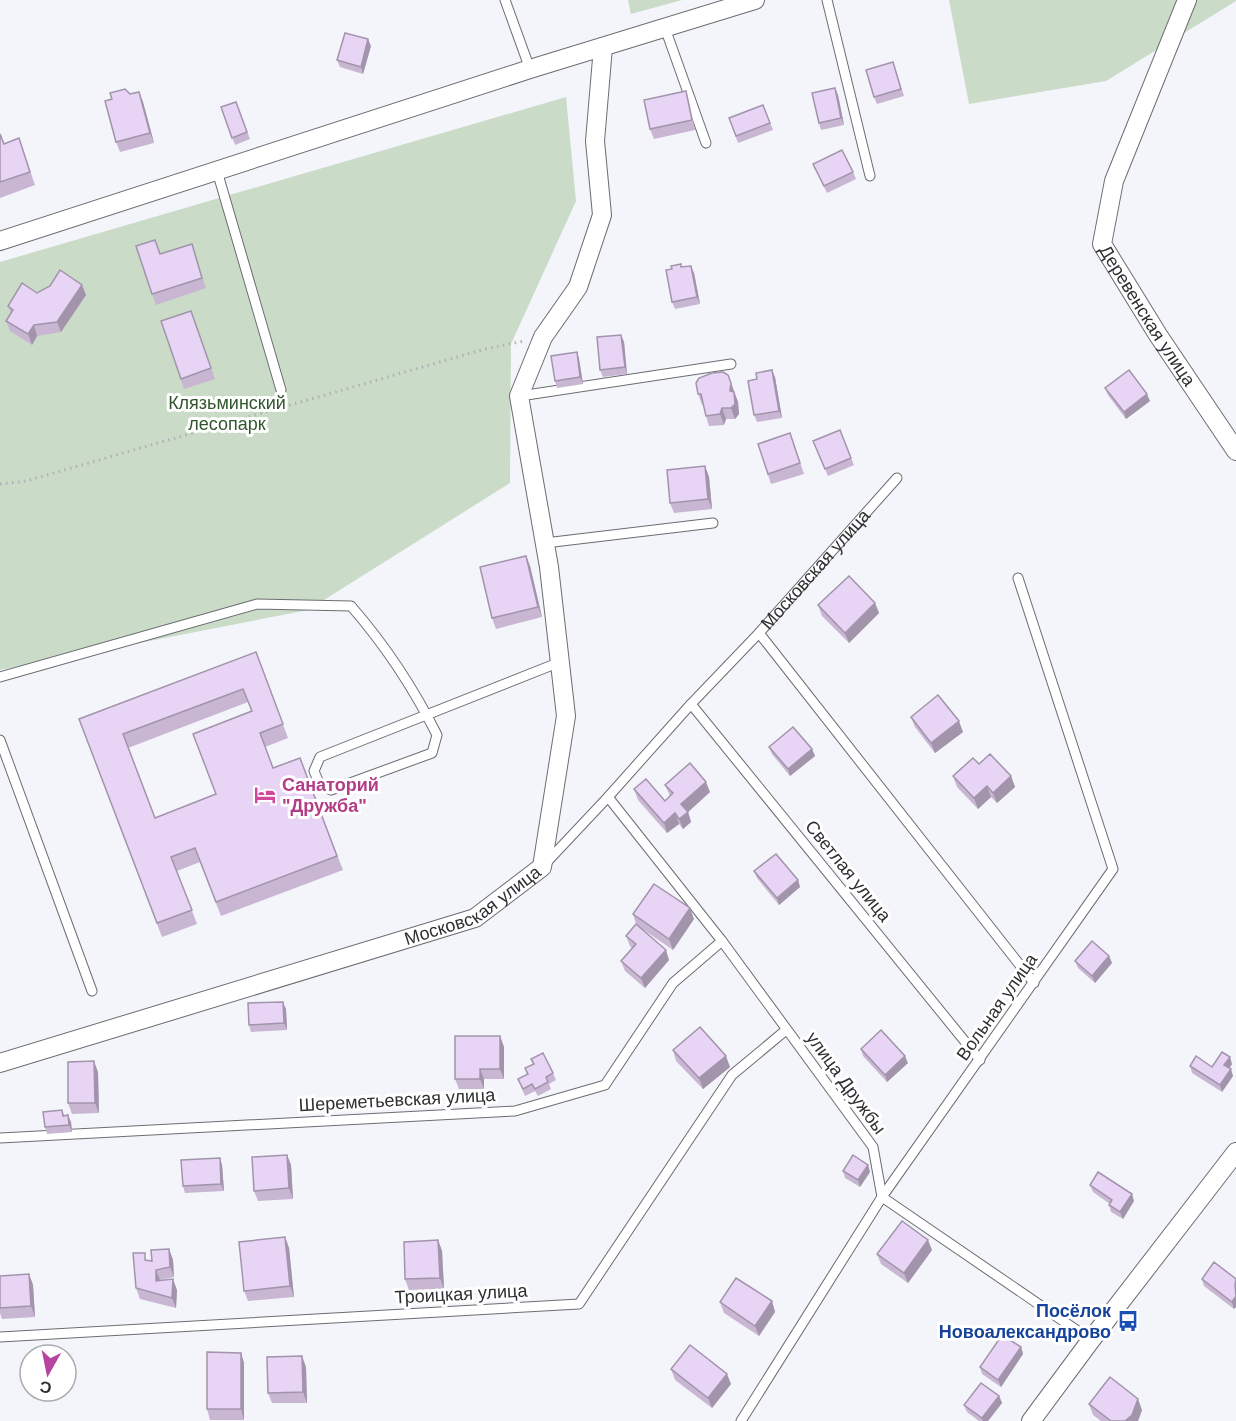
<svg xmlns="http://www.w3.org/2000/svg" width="1236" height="1421" font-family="Helvetica,sans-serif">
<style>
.green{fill:#cadbc7}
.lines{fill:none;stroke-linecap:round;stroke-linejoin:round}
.service-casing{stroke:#6b6d72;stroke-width:11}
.minor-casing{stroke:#6b6d72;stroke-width:20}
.path{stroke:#b0b1b6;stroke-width:3;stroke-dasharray:1.5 4.5;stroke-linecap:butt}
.service{stroke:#fff;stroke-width:9}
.minor{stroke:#fff;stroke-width:18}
.wall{fill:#c8b6d2;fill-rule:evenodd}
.shaded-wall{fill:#a294ab}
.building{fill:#e8d4f4;stroke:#a294ab;stroke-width:1.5;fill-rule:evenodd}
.labels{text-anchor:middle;stroke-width:6;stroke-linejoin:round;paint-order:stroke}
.street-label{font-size:18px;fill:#2e2f31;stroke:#fff}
.park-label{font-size:18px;fill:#31562d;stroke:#fff}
.hotel-label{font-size:18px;font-weight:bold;fill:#b23c85;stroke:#fff;text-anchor:start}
.transit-label{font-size:18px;font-weight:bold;fill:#164399;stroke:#fff;text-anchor:end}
</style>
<rect width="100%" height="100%" fill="#f3f5fb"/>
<g class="green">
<path d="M628 0H682L631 14Z"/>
<path d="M949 0H1236V1L1106 81 969 104Z"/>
<path d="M566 97 576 201 511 344 510 483 308 610 0 670V262Z"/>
</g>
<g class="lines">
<defs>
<g id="service">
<path d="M505 0 530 69"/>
<path d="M827 0 870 176"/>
<path d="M665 28 706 143"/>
<path d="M217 171 281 390"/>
<path d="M520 396 731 364"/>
<path d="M545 543 713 523"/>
<path d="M759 633 1034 983"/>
<path d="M0 677 257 604 351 606C385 645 414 689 437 735L432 753 331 790 319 783 314 771 320 757 560 662"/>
<path d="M691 704 980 1060"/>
<path d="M0 740 92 991"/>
<path d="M608 797 722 941 873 1147 882 1197 1091 1340"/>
<path id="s1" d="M545 864 608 797 691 704 759 633 897 478"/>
<path d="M0 1138 515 1111 605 1085 673 983 722 941"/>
<path d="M0 1337 579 1304 732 1075 786 1030"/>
<path d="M741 1421 882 1197 1113 869 1018 578"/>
</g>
<g id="minor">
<path id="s2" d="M1187 0 1114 181 1102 244 1158 335 1236 451"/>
<path d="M0 241 530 69 755 0"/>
<path id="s3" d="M0 1063 475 918 542 867 566 716 549 567 519 396 543 337 578 287 602 215 595 141 603 47"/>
<path d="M1031 1421 1091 1340 1236 1152"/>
</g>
</defs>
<use href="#service" class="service-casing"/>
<use href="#minor" class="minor-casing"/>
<path class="path" d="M0 484 26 481 485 349 524 341"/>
<use href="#service" class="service"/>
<use href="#minor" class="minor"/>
</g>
<g class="wall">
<path d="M371 46 363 74 340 67 337 60Z"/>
<path d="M893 62 904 96 877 104 874 97Z"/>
<path d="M835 88 838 95 844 125 821 130 819 123Z"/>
<path d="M686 91 689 102 695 130 654 139 650 129Z"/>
<path d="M139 92 143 102 154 143 120 152 116 142 112 99Z"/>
<path d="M236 102 250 139 235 145 221 107Z"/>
<path d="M763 105 773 130 738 143 729 118Z"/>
<path d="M0 134 4 144 19 138 35 185 0 198Z"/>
<path d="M813 164 853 172 856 179 827 193Z"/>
<path d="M160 254H195L206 288 156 305 152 294Z"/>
<path d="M682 267 694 273 700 304 675 309 672 302Z"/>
<path d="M37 293 86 295 61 332 37 336 32 345 10 331 6 321 11 314 8 306Z"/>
<path d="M191 311 215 379 184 389 161 321Z"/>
<path d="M621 335 624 342 627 374 603 377 600 370Z"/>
<path d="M577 352 579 359 583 384 557 388 555 381Z"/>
<path d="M728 375 738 402 739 414 735 419H726L724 425 709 426 706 416 703 404 702 405 698 394Z"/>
<path d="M775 377 782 418 757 422 754 415Z"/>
<path d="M1105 388 1150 401 1126 419 1108 395Z"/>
<path d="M790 433 804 474 771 484 758 444Z"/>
<path d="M816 448 851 458 854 465 828 476Z"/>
<path d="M705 466 709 477 712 509 674 513 670 503Z"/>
<path d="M526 556 530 566 542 617 496 629 492 618Z"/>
<path d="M875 603 879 613 849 643 822 616 818 605Z"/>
<path d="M256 652 288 738 265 747 273 768 300 758 343 870 221 916 200 862 177 871 197 924 162 937 79 719ZM248 702 251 711 216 795 155 818 128 748Z"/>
<path d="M911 717 963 732 935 753 915 727Z"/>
<path d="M769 747 812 749 815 756 790 776 772 754Z"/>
<path d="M979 764 1011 776 1015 787 997 803 991 797 978 809 957 787 953 776Z"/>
<path d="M665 785 710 792 688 812 691 822 683 829 679 824 667 833 638 800 634 789 665 801 670 796Z"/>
<path d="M754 871 798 880 800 887 779 905 757 878Z"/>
<path d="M633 914 694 919 673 950 638 926 669 960 645 988 625 971 621 961 632 948 630 946 626 936 636 924Z"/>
<path d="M1109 956 1112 963 1095 983 1078 968 1075 961Z"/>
<path d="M286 1009 287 1030 251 1032 249 1025Z"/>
<path d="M500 1036 504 1047V1079H484V1089H459L455 1079Z"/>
<path d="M861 1049 908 1063 887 1082 863 1056Z"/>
<path d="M673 1050 730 1067 703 1089 676 1061Z"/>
<path d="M531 1059 553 1073 556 1080 549 1084 551 1089 538 1096 535 1091 525 1096 518 1079 527 1075 525 1068 533 1064Z"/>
<path d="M1232 1064 1229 1068 1233 1076 1222 1092 1192 1073 1190 1066 1212 1067Z"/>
<path d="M98 1072 99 1113 72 1114 68 1103Z"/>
<path d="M62 1110 64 1115 71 1122 72 1132 47 1134 45 1127Z"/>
<path d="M287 1155 291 1165 293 1199 258 1201 254 1191Z"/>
<path d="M220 1158 222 1165 224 1191 185 1193 183 1186Z"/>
<path d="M868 1165 870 1172 860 1187 845 1178 843 1171Z"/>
<path d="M1090 1185 1134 1201 1123 1219 1111 1212 1109 1205 1110 1204 1093 1192Z"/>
<path d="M285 1237 289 1248 294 1297 248 1301 244 1291Z"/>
<path d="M438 1240 442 1251 444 1289 409 1290 405 1279Z"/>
<path d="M169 1249 173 1260 174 1277 160 1280 177 1290 176 1308 140 1299 136 1288 148 1261H152Z"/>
<path d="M932 1250 908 1283 881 1264 877 1254Z"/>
<path d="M29 1274 33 1285 35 1317 2 1319 0 1313V1276Z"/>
<path d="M1202 1279H1236V1307L1234 1309 1204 1286Z"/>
<path d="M772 1301 775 1312 759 1336 724 1313 720 1302Z"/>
<path d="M1021 1347 1023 1354 1001 1387 982 1374 980 1367Z"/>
<path d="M241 1353 244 1363V1420H210L207 1409Z"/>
<path d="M306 1367 307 1403H272L268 1393Z"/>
<path d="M671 1369 731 1384 712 1408 675 1380Z"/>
<path d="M999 1396 1002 1403 988 1421H979L967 1412 964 1405Z"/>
<path d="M1089 1404 1142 1410 1138 1421H1101L1093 1415Z"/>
</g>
<g class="shaded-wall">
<path d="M368 39 371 46 363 74 361 67Z"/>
<path d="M835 88 838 95 844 125 841 118Z"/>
<path d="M139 92 143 102 154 143 150 133Z"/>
<path d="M691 266 694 273 700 304 697 297Z"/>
<path d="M82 285 86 295 61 332 57 322Z"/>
<path d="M34 325 37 336 32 345 28 334Z"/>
<path d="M621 335 624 342 627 374 625 367Z"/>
<path d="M577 352 579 359 583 384 580 377Z"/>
<path d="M772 370 775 377 782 418 779 411Z"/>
<path d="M728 375 738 402 739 414 735 419 731 408Z"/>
<path d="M1147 394 1150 401 1126 419 1124 412Z"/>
<path d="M722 408 726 419 724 425 720 414Z"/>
<path d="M705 466 709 477 712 509 708 499Z"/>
<path d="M526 556 530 566 542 617 538 607Z"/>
<path d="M875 603 879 613 849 643 845 633Z"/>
<path d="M959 721 963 732 935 753 931 743Z"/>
<path d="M812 749 815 756 790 776 788 769Z"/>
<path d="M1011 776 1015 787 997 803 993 793Z"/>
<path d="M706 782 710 792 688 812 691 822 683 829 679 819 681 804Z"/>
<path d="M987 786 991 797 978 809 974 798Z"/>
<path d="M675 813 679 824 667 833 664 823Z"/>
<path d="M798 880 800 887 779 905 777 898Z"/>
<path d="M690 908 694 919 673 950 669 939Z"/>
<path d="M666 950 669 960 645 988 641 978Z"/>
<path d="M1109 956 1112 963 1095 983 1092 976Z"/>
<path d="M283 1002 286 1009 287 1030 284 1023Z"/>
<path d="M500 1036 504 1047V1079L500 1069Z"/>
<path d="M726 1056 730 1067 703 1089 699 1078Z"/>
<path d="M905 1056 908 1063 887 1082 885 1075Z"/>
<path d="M1230 1057 1232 1064 1227 1072 1224 1065Z"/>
<path d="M94 1061 98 1072 99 1113 95 1103Z"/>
<path d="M480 1069 484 1079V1089L480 1079Z"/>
<path d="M1231 1069 1233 1076 1222 1092 1220 1085Z"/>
<path d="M68 1115 71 1122 72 1132 69 1125Z"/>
<path d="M287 1155 291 1165 293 1199 289 1188Z"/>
<path d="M220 1158 222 1165 224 1191 221 1184Z"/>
<path d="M868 1165 870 1172 860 1187 858 1180Z"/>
<path d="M1132 1194 1134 1201 1123 1219 1120 1212Z"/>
<path d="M285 1237 289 1248 294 1297 290 1286Z"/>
<path d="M438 1240 442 1251 444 1289 440 1278Z"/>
<path d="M928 1240 932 1250 908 1283 904 1273Z"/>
<path d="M169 1249 173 1260 174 1277 170 1267Z"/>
<path d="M156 1270 160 1280 156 1281Z"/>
<path d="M29 1274 33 1285 35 1317 31 1306Z"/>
<path d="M173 1279 177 1290 176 1308 172 1298Z"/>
<path d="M1236 1296V1307L1234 1309 1232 1302Z"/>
<path d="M772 1301 775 1312 759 1336 755 1326Z"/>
<path d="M1021 1347 1023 1354 1001 1387 998 1380Z"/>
<path d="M241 1353 244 1363V1420L241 1409Z"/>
<path d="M302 1356 306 1367 307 1403 303 1392Z"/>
<path d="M727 1374 731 1384 712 1408 708 1398Z"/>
<path d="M999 1396 1002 1403 988 1421H983L982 1418Z"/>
<path d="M1138 1399 1142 1410 1138 1421H1125Z"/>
</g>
<g class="building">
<path d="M345 33 368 39 361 67 337 60Z"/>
<path d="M893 62 901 89 874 97 866 70Z"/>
<path d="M835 88 841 118 819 123 812 93Z"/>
<path d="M125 89 130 94 139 92 150 133 116 142 105 101 112 99 110 93Z"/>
<path d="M686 91 692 120 650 129 644 100Z"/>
<path d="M236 102 247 132 232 138 221 107Z"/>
<path d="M763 105 770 123 736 136 729 118Z"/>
<path d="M0 134 4 144 19 138 30 172 0 182Z"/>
<path d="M842 150 853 172 824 186 813 164Z"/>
<path d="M155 240 160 254 192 244 202 278 152 294 136 246Z"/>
<path d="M681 264V267L691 266 697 297 672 302 666 270 672 269 671 266Z"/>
<path d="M60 270 82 285 57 322 34 325 28 334 6 321 13 310 8 306 22 283 37 293 50 286Z"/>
<path d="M191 311 211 368 181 379 161 321Z"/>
<path d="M621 335 625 367 600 370 597 337Z"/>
<path d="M577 352 580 377 555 381 551 356Z"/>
<path d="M772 370 779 411 754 415 748 381 757 379 756 373Z"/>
<path d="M1129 370 1147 394 1124 412 1105 388Z"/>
<path d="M723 372 728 375 731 383 730 391 734 392 735 404 731 408H722L720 414 706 416 701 394H698L696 383 699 378 712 373Z"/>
<path d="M840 430 851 458 825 469 813 441Z"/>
<path d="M790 433 800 463 768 474 758 444Z"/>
<path d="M705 466 708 499 670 503 667 470Z"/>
<path d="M526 556 538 607 492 618 480 567Z"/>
<path d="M849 576 875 603 845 633 818 605Z"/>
<path d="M256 652 283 724 260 733 273 768 300 758 337 856 216 902 195 848 171 857 192 910 157 923 79 719ZM243 689 252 711 193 734 216 794 155 818 123 734Z"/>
<path d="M938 695 959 721 931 743 911 717Z"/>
<path d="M793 727 812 749 788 769 769 747Z"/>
<path d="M990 754 1011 776 993 793 987 786 974 798 953 776 973 758 979 764Z"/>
<path d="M690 763 706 782 681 804 688 812 679 819 675 813 664 823 634 789 646 779 665 801 673 793 665 785Z"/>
<path d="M776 854 798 880 777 898 754 871Z"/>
<path d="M654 884 690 908 669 939 633 914Z"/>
<path d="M636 924 666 950 641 978 621 961 636 944 626 936Z"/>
<path d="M1092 941 1109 956 1092 976 1075 961Z"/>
<path d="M283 1002 284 1023 249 1025 248 1003Z"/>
<path d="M700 1027 726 1056 699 1078 673 1050Z"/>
<path d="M881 1030 905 1056 885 1075 861 1049Z"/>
<path d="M455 1036H500V1069H480V1079H455Z"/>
<path d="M1222 1052 1230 1057 1224 1065 1231 1069 1220 1085 1190 1066 1196 1056 1212 1067Z"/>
<path d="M543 1053 553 1073 546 1077 548 1082 535 1089 532 1084 523 1089 518 1079 528 1074 525 1068 534 1064 531 1059Z"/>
<path d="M94 1061 95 1103H68V1062Z"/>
<path d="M62 1110 63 1116 68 1115 69 1125 45 1127 43 1112Z"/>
<path d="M287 1155 289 1188 254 1191 252 1157Z"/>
<path d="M853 1155 868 1165 858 1180 843 1171Z"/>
<path d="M220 1158 221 1184 183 1186 181 1160Z"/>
<path d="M1098 1172 1132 1194 1120 1212 1109 1205 1112 1200 1090 1185Z"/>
<path d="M902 1221 928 1240 904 1273 877 1254Z"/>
<path d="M285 1237 290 1286 244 1291 239 1242Z"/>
<path d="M438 1240 440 1278 405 1279 404 1242Z"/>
<path d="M169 1249 170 1267 156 1270V1281L173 1279 172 1298 136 1288 133 1253H145V1260L152 1261 151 1250Z"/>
<path d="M1214 1262 1236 1279 1235 1285 1236 1296 1232 1302 1202 1279Z"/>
<path d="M29 1274 31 1306 0 1308V1276Z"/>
<path d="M736 1278 772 1301 755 1326 720 1302Z"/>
<path d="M1002 1335 1021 1347 998 1380 980 1367Z"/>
<path d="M690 1345 727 1374 708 1398 671 1369Z"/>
<path d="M207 1352 241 1353V1409H207Z"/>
<path d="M302 1356 303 1392 268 1393 267 1357Z"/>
<path d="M1110 1377 1138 1399 1132 1415 1125 1421H1111L1089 1404Z"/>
<path d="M981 1383 999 1396 982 1418 964 1405Z"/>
</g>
<defs>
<symbol id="hotel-bare" viewBox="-9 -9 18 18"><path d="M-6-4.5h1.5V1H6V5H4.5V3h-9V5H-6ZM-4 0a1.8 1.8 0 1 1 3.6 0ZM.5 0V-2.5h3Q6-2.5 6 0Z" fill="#d1479c" stroke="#fff" stroke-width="2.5" paint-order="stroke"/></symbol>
<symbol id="bus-bare" viewBox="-9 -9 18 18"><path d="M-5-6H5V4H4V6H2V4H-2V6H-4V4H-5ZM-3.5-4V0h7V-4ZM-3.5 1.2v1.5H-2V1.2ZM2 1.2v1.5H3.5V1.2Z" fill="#1a4fb4" stroke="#fff" stroke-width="2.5" paint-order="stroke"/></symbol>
</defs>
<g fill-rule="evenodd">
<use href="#hotel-bare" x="250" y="780" width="30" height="30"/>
<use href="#bus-bare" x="1113" y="1306" width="30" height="30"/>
</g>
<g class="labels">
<g class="street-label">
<text dy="6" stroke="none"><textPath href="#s2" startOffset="344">Деревенская улица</textPath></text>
<text dy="6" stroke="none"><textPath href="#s1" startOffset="400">Московская улица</textPath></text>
<text transform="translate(848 871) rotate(51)" y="6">Светлая улица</text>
<text dy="6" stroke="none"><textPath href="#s3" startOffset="500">Московская улица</textPath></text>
<text transform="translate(997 1007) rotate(-55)" y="6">Вольная улица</text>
<text transform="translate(846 1083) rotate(54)" y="6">улица Дружбы</text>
<text transform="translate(397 1100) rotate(-3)" y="6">Шереметьевская улица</text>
<text transform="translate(461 1294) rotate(-3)" y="6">Троицкая улица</text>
</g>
<g class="park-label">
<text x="227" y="409">Клязьминский<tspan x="227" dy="21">лесопарк</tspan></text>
</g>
<g class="hotel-label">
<text x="282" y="791">Санаторий<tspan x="282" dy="21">"Дружба"</tspan></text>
</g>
<g class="transit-label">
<text x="1111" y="1317">Посёлок<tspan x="1111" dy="21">Новоалександрово</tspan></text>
</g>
</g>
<g transform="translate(48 1373) rotate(189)"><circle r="28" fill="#ffffff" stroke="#abacad" stroke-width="1.5"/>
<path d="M0-4.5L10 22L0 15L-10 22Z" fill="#b7459f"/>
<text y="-9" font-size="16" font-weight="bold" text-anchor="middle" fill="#2e2f31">С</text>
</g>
</svg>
